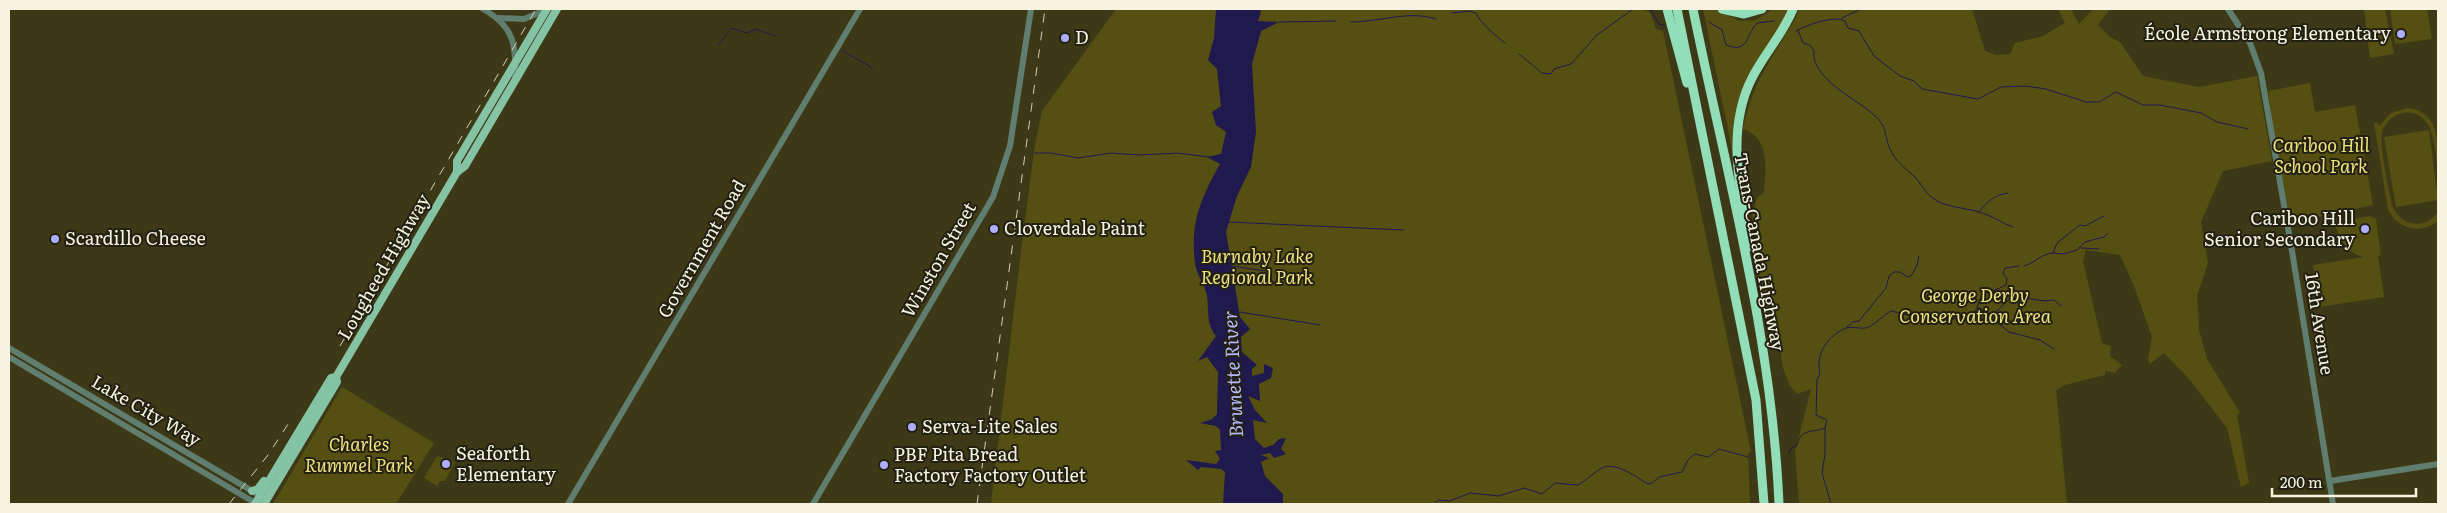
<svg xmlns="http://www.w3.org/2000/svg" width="2447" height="513" font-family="Literata,serif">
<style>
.green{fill:#564f12}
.water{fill:#1f194d}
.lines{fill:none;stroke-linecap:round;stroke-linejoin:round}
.stream{stroke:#1f194d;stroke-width:1}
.minor{stroke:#607e6f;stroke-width:6}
.major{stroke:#84c3a4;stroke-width:8}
.highway{stroke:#91deb9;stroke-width:9}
.rail{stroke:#d0ceb7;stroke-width:1;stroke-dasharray:9 9;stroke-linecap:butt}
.poi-dot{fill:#adaffb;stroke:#222012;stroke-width:2}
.labels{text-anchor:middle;stroke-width:4;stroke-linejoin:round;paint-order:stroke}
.poi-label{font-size:18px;fill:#f6f4e0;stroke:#222012;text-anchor:start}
.park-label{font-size:18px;font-style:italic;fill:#f0e47f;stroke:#222012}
.street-label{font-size:18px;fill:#f6f4e0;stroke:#222012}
.water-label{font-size:19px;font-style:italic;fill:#b6b9fe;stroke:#222012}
</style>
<rect width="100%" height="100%" fill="#3d3917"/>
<g class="green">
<path d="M1116 9H1640L1650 12 1656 29 1663 31 1751 452 1748 453 1750 504H991L1021 251 1035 144 1042 111Z"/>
<path d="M1703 9H1715L1740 21 1756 20 1773 9H1790L1747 83 1733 154Z"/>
<path d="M1799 9H1972L1985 51 1996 55 2010 54 2015 43 2043 36 2065 23 2058 9H2071L2079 24 2093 9H2110L2098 25 2110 37 2120 42 2143 76 2199 87 2257 76 2272 161 2223 171 2201 222 2208 263 2197 296 2199 330 2207 359 2240 413 2237 415 2249 483 2241 487 2227 428 2190 380 2164 353 2150 364 2148 360 2152 337 2134 286 2120 255 2086 250 2083 261 2102 343 2111 346 2110 356 2122 365 2115 373 2105 371V375L2065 385 2056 390 2067 504H1799L1795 452 1811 389 1797 394 1790 386 1783 368 1779 341 1768 321 1755 269 1756 239 1752 216 1757 198 1764 192C1766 168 1770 138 1743 129 1752 83 1773 56 1796 18Z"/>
<path d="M2364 9H2385L2394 54 2370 58Z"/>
<path d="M2390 9H2427L2432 39 2395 44Z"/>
<path d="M2310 83 2315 112 2355 105 2373 205 2291 223 2276 150 2268 91Z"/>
<path d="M2408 108C2441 112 2438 145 2438 171 2435 149 2434 104 2399 114 2391 117 2384 124 2382 133 2379 147 2389 189 2392 205 2399 226 2425 231 2438 212V221C2420 235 2397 229 2388 209L2374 123H2378L2379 126 2391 113Z"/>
<path d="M2429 130 2438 200 2396 207 2384 137Z"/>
<path d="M2370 216 2376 219 2381 255 2378 256 2384 297 2319 307 2313 265 2364 257C2346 253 2338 239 2335 222Z"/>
<path d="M342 387 434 443 396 504H273Z"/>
<path d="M437 456 455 462 445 481H440L437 486 424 478Z"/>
</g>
<path class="water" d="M1216 9H1259L1261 12 1258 21 1279 22 1261 31 1252 64 1256 132 1251 167 1237 196 1226 232 1240 317 1250 329 1241 337 1242 352 1257 365 1252 369V376L1264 373V364L1273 368 1271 378 1259 384 1260 401 1248 396 1255 410 1267 423 1253 420 1255 439 1264 448 1273 445 1279 439 1286 438 1281 449 1286 454 1274 458 1270 453 1261 455 1269 458 1261 462 1265 476 1283 494V504H1223L1225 472 1221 469 1201 467 1198 470 1186 460 1216 464 1220 459 1215 451 1221 450 1220 430 1216 426 1200 423 1212 419 1217 414 1218 372 1207 357 1198 361 1216 336C1206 324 1209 310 1207 296 1205 284 1196 274 1195 263 1190 222 1201 198 1220 164L1207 157 1221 154 1226 132 1216 125 1212 112 1221 106 1217 69 1208 60 1214 38Z"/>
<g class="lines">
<g class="stream">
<path d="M1650 9 1659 24 1664 25"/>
<path d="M1452 13 1469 11 1476 13C1479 22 1496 36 1505 43"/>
<path d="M1842 18 1861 9"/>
<path d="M1279 22 1336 21"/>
<path d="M1351 22C1380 22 1408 10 1436 19"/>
<path d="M1709 22 1722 30 1726 45C1749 54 1746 35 1757 23L1774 21"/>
<path d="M1798 30 1803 43 1810 45 1814 51C1811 79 1857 99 1874 115 1888 127 1884 136 1890 149 1895 161 1905 168 1915 177 1921 183 1924 191 1931 197 1945 208 1963 207 1979 212 1991 215 2001 223 2013 227"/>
<path d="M1796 31C1807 25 1833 15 1845 21L1848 28 1859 31 1874 56 1900 76 1914 81 1922 89 1978 99 2001 87 2026 86 2046 89 2086 102H2099L2116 92 2143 105H2160L2201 113 2217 122 2248 129"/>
<path d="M719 44 732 28 747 33 755 29 775 36"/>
<path d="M843 51 869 66 873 70"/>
<path d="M1519 54 1542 73 1551 74 1554 69 1571 64 1597 35 1633 9"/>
<path d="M1035 153H1051L1078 158 1111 153 1140 155 1178 153 1208 157"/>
<path d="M1979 212C1986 202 1996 194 2008 193"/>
<path d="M1228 222 1404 230"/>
<path d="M2081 248 2099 249"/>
<path d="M2053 253 2064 254 2077 250 2085 242 2104 237 2108 233"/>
<path d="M1232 266 1265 271"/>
<path d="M2024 266C2035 263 2041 254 2053 253L2057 243 2080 225 2085 226 2104 216"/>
<path d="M1978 307 2009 332 2040 340 2054 349"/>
<path d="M1240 312 1320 325"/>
<path d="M1991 314 1998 310 2012 296 2045 301 2054 300 2061 306"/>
<path d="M1847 327 1853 322 1859 321 1886 288 1889 276 1894 272H1900L1908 277 1911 276 1917 265 1919 256"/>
<path d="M1825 428V454L1822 473 1831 504"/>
<path d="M1789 453 1791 448 1797 445C1801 428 1812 433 1825 428L1827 420 1816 415 1817 379 1820 374C1815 355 1827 336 1846 328 1854 326 1861 330 1869 327 1877 323 1883 315 1891 311L1943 323 1961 316 1970 317C1979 310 1977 301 1984 293L1991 292 2006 285 2007 279 2003 273 2005 268 2019 266"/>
<path d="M1434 504 1438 500 1450 501 1470 493 1499 496 1524 488 1542 494 1555 483 1578 485C1586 481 1596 470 1604 467 1618 463 1636 477 1648 484L1652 483 1659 477 1682 472 1688 460 1695 454 1708 457 1719 449 1748 457"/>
</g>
<g class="minor">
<path d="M483 9C515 27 516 45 515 80"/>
<path d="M2228 9 2250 43 2261 73 2292 251 2333 504"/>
<path d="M499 18 524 19 548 9"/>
<path d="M9 348 264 498"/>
<path d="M9 357 257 504"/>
<path d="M2330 481 2438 464"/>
<path d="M568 504 860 9"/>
<path d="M813 504 993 197 1010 146 1031 9"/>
</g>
<g class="major">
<path d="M457 172V161L547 9"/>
<path d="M252 491 258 489 264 481"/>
<path d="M255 504 331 378 336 377"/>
<path d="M264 504 337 382 336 377 457 172 465 166 557 9"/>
</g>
<g class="highway">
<path d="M1667 9 1687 83"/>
<path d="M1677 9 1756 400 1764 504"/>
<path d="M1693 9C1726 173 1772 336 1779 504"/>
<path d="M1722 9 1744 14 1762 9"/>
<path d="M1749 247C1741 191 1725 131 1752 78 1764 54 1783 34 1793 9"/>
</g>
<g class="rail">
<path d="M340 346 536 9"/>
<path d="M229 504 268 455 292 418"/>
<path d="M977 504 1045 9"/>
</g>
</g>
<g class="poi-dot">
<circle cx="2401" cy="34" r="5"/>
<circle cx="1065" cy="38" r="5"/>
<circle cx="994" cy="229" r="5"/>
<circle cx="2365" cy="229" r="5"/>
<circle cx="55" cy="239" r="5"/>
<circle cx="912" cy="427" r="5"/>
<circle cx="446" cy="464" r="5"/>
<circle cx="884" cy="465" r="5"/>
</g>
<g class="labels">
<g class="poi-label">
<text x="2391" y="40" text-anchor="end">École Armstrong Elementary</text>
<text x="1075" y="44">D</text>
<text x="2355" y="225" text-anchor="end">Cariboo Hill<tspan x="2355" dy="21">Senior Secondary</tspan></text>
<text x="1004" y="235">Cloverdale Paint</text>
<text x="65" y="245">Scardillo Cheese</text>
<text x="922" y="433">Serva-Lite Sales</text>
<text x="456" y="460">Seaforth<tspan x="456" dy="21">Elementary</tspan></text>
<text x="894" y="461">PBF Pita Bread<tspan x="894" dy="21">Factory Factory Outlet</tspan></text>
</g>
<g class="park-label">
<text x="2321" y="152">Cariboo Hill<tspan x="2321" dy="21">School Park</tspan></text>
<text x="1257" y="263">Burnaby Lake<tspan x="1257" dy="21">Regional Park</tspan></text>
<text x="1975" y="302">George Derby<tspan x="1975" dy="21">Conservation Area</tspan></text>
<text x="359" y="451">Charles<tspan x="359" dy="21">Rummel Park</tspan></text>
</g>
<g class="street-label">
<text transform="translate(702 249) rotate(-60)" y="6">Government Road</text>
<text transform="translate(1759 252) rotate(79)" y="6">Trans-Canada Highway</text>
<text transform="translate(939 260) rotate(-60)" y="6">Winston Street</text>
<text transform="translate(384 267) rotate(-60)" y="6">Lougheed Highway</text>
<text transform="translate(2319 324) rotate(81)" y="6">16th Avenue</text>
<text transform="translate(146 411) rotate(30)" y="6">Lake City Way</text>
</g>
<g class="water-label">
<text transform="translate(1233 374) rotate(-93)" y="7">Brunette River</text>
</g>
</g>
<rect width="2447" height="513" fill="none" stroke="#f6f4e0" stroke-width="20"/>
<path d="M2272 488v8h144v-8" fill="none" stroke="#f6f4e0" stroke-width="2.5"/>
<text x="2280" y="488" font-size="15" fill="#f6f4e0" stroke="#222012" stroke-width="4" paint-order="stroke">200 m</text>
</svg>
